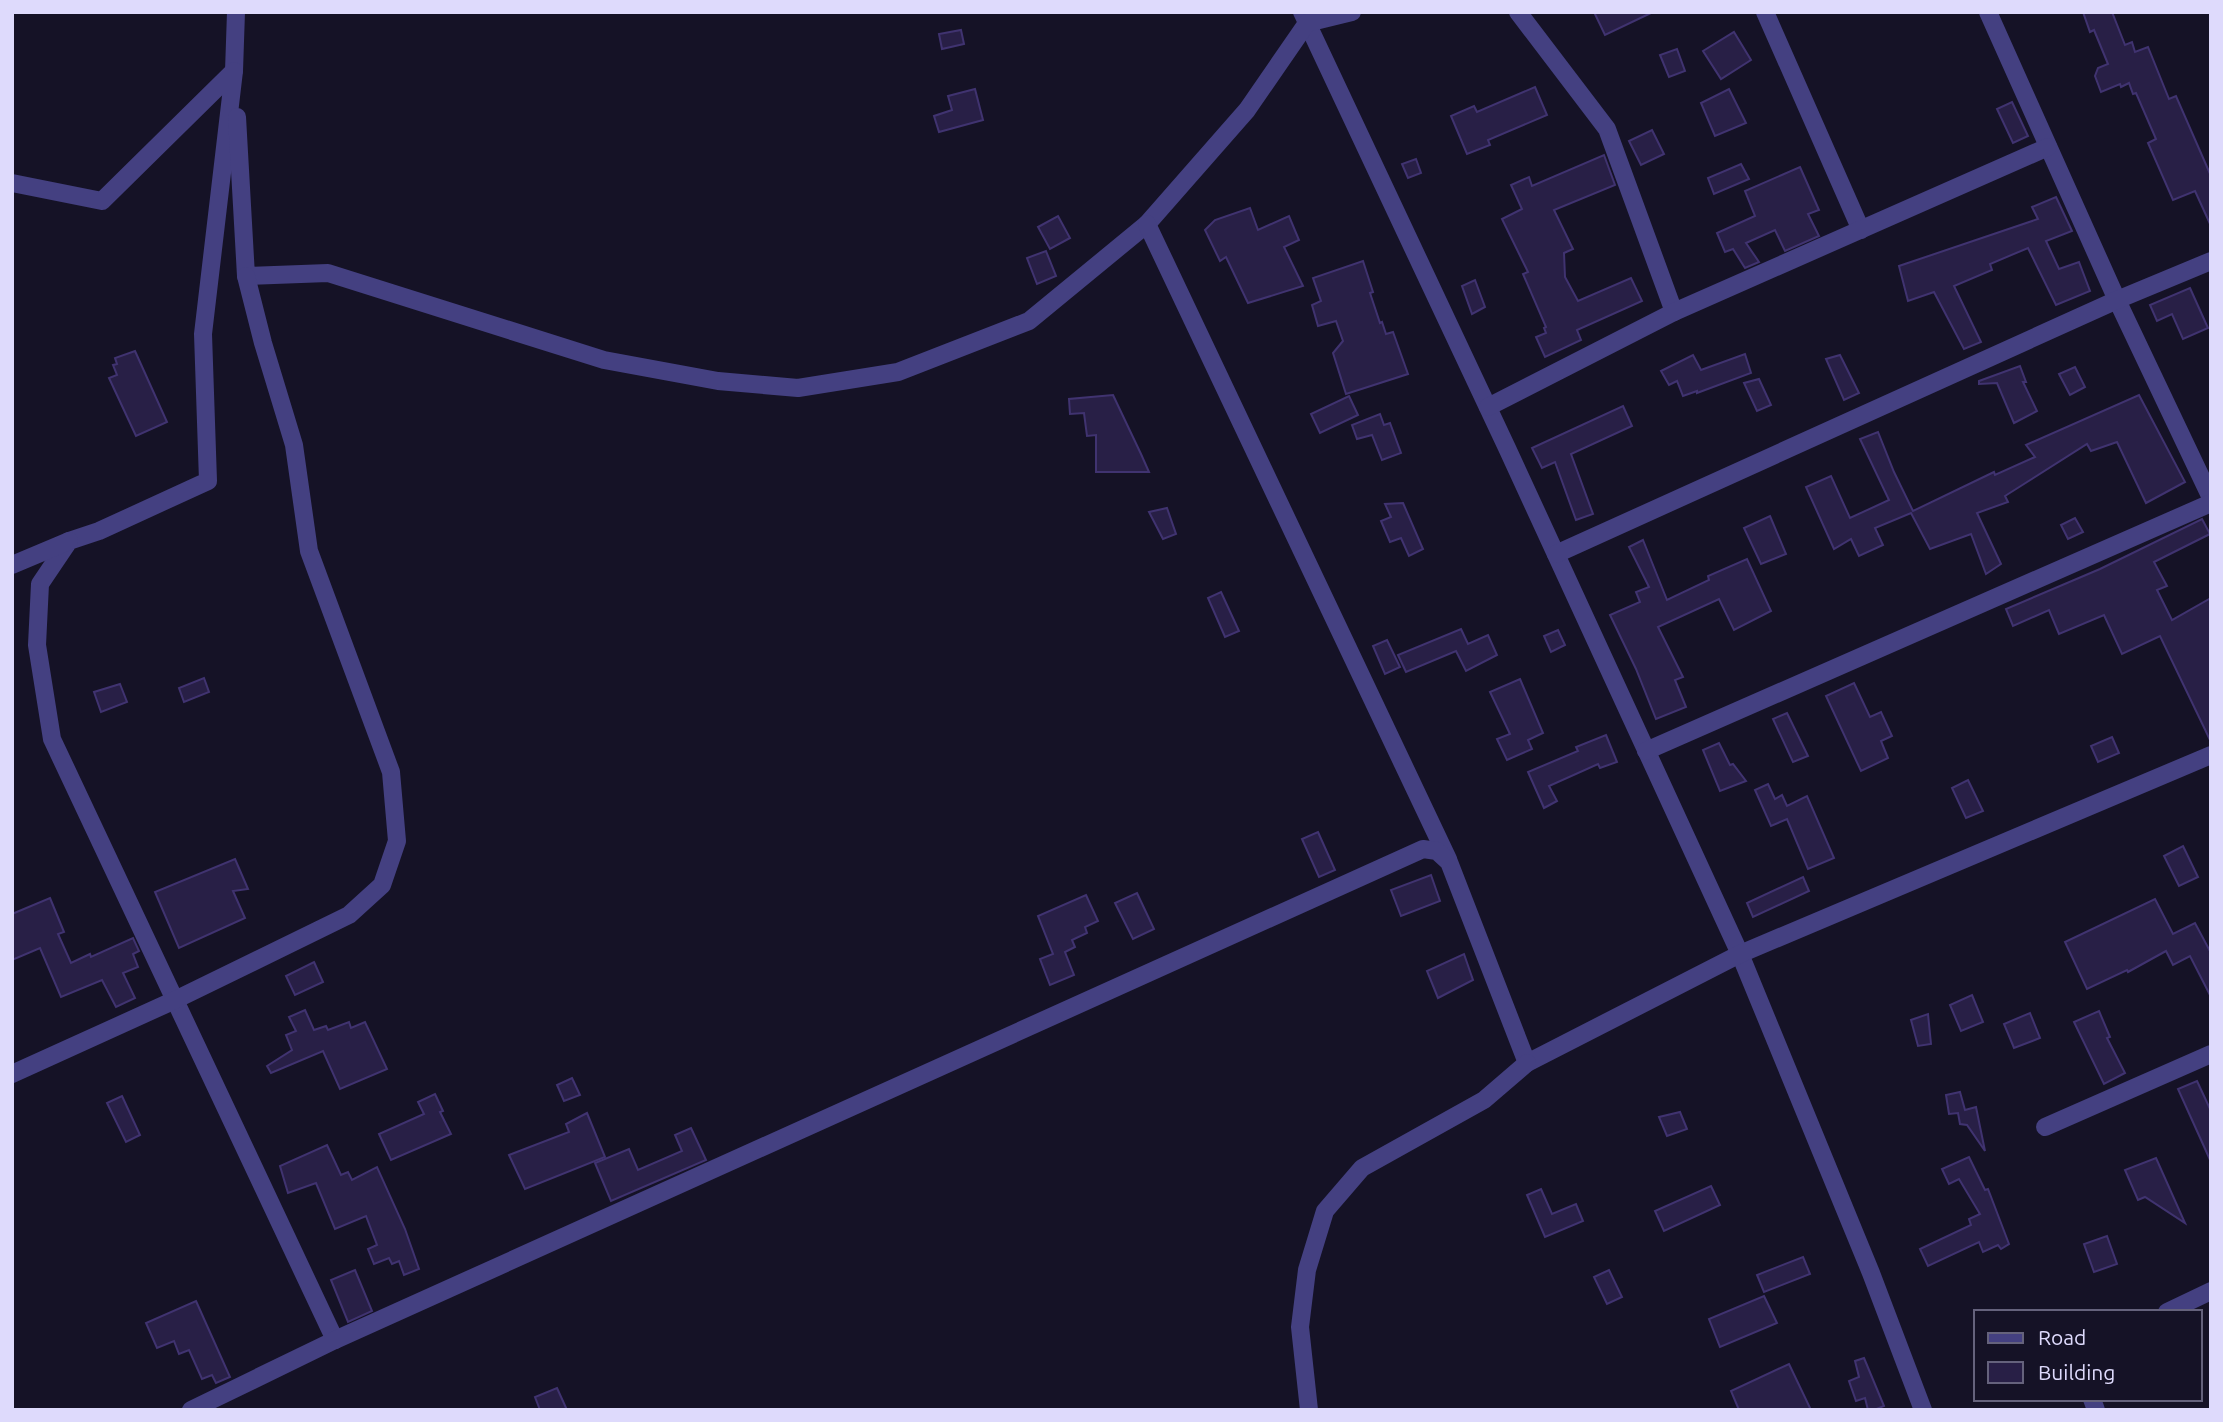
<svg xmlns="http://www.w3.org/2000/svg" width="2223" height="1422" font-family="Ubuntu,sans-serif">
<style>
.building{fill:#281f46;stroke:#403370;stroke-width:2}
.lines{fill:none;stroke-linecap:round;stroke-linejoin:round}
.minor{stroke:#444081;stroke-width:18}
</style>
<rect width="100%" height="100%" fill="#151226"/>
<g class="building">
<path d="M1594 12H1653L1605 35Z"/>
<path d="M2083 12H2112L2125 45 2132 42 2135 52 2148 47 2169 99 2176 96 2211 176V226L2195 191 2173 200 2148 143 2156 139 2136 93 2133 94 2129 83 2121 87 2120 84 2101 92 2095 76 2098 68 2108 64 2094 30 2090 32Z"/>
<path d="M961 30 964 44 942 49 939 34Z"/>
<path d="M1734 32 1751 60 1721 79 1703 51Z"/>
<path d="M1677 49 1685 71 1669 77 1660 55Z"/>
<path d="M1535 87 1547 115 1488 140 1490 145 1467 154 1451 116 1474 106 1477 112Z"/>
<path d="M975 89 983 120 939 132 934 116 952 110 948 96Z"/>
<path d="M1729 89 1746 123 1715 136 1701 103Z"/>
<path d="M2012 102 2028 136 2013 143 1997 109Z"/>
<path d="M1652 130 1664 154 1641 165 1629 141Z"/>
<path d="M1604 155 1615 185 1554 210 1573 249 1564 253 1565 277 1578 301 1631 278 1642 301 1577 330 1581 340 1545 357 1536 337 1546 333 1544 328 1546 327 1523 274 1528 272 1502 219 1522 209 1511 185 1529 177 1532 186Z"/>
<path d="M1416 159 1421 173 1408 178 1402 164Z"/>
<path d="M1741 164 1749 179 1714 194 1708 178Z"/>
<path d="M1800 167 1819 210 1808 214 1819 236 1785 251 1775 230 1746 243 1759 262 1745 268 1733 249 1725 252 1717 233 1755 216 1745 191Z"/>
<path d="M2056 197 2072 231 2046 241 2059 269 2079 262 2090 291 2056 305 2028 248 1990 264 1992 270 1954 286 1981 342 1964 349 1934 292 1908 301 1899 266 2038 219 2032 207Z"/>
<path d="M1250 208 1258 230 1289 216 1299 240 1284 247 1303 286 1248 303 1226 257 1220 261 1205 230 1215 220Z"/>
<path d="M1058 216 1070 238 1050 249 1038 227Z"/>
<path d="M1046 251 1056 276 1037 284 1027 258Z"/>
<path d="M1363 261 1373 292 1370 293 1380 323 1382 322 1386 334 1393 332 1408 374 1346 394 1333 353 1343 341 1336 321 1318 326 1312 305 1321 301 1313 278Z"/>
<path d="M1475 280 1485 307 1472 314 1462 286Z"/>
<path d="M2190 288 2208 328 2183 339 2172 314 2157 321 2150 305Z"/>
<path d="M135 351 167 422 136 436 109 378 117 375 113 365 117 364 115 358Z"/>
<path d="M1745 354 1751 373 1697 393V391L1683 396 1677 381 1669 385 1661 371 1693 355 1701 370Z"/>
<path d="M1840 355 1859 393 1844 400 1826 359Z"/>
<path d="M2020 366 2026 382H2023L2037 411 2014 423 1997 383 1979 384V381Z"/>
<path d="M2075 367 2085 387 2070 395 2059 374Z"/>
<path d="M1759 379 1771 405 1757 411 1744 383Z"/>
<path d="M1113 395 1141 454 1149 472H1096V435L1087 436 1084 413 1070 414 1069 399Z"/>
<path d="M2139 395 2185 482 2146 503 2117 442 2091 451 2087 444 2005 496 2008 502 1977 513 2001 564 1986 574 1971 534 1930 549 1911 513 1875 528 1883 545 1859 556 1851 539 1834 549 1806 487 1831 476 1850 518 1889 500 1860 439 1878 432 1894 472 1913 511 1994 472 1995 475 2035 457 2026 445Z"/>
<path d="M1349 396 1358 415 1320 433 1311 414Z"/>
<path d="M1623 406 1632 426 1571 454 1593 514 1576 520 1555 462 1542 468 1532 448Z"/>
<path d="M1380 414 1384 425 1390 423 1401 453 1382 460 1372 435 1357 439 1352 425Z"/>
<path d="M1403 503 1423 549 1409 556 1401 538 1390 542 1381 521 1391 517 1385 504Z"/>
<path d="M1167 508 1176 534 1163 539 1149 512Z"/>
<path d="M1770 516 1786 554 1761 564 1744 528Z"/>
<path d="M2075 518 2083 532 2068 539 2061 525Z"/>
<path d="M2202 519 2210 534 2154 562 2167 586 2157 590 2172 620 2211 598V742L2160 636 2122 654 2104 615 2059 634 2049 610 2013 626 2006 609 2100 569Z"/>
<path d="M1643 540 1667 600 1709 580 1708 576 1747 559 1771 611 1734 630 1719 599 1658 627 1683 677 1675 680 1686 707 1656 719 1636 669 1610 615 1640 602 1636 592 1649 587 1629 547Z"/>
<path d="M1221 592 1239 631 1225 637 1208 598Z"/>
<path d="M1461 629 1468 644 1488 635 1497 655 1466 671 1456 651 1406 672 1398 655Z"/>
<path d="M1558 630 1565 645 1551 652 1544 636Z"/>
<path d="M1387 640 1400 667 1385 674 1373 646Z"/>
<path d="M204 678 209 692 184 702 179 688Z"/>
<path d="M1520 679 1543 733 1528 740 1532 749 1507 760 1497 739 1510 734 1490 692Z"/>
<path d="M1854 683 1870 717 1881 712 1892 736 1881 741 1888 758 1861 771 1826 696Z"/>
<path d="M120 684 127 702 101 712 94 692Z"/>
<path d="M1787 713 1808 756 1793 762 1773 719Z"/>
<path d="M1606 735 1617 762 1600 768 1598 764 1549 786 1557 801 1544 808 1528 772 1578 751 1576 747Z"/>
<path d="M2112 737 2119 753 2098 762 2091 746Z"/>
<path d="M1719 743 1730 765 1733 764 1746 781 1720 791 1703 750Z"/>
<path d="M1968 780 1983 811 1966 818 1952 788Z"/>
<path d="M1768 784 1775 799 1782 795 1787 806 1807 796 1834 858 1808 869 1787 819 1771 826 1755 790Z"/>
<path d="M1318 832 1335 870 1319 877 1302 839Z"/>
<path d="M2183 846 2198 877 2179 886 2164 856Z"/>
<path d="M235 859 248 889 233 891 245 918 179 948 155 892Z"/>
<path d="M1431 875 1440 901 1401 916 1391 890Z"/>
<path d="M1803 877 1809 891 1753 917 1747 903Z"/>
<path d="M1137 893 1154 929 1133 939 1115 903Z"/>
<path d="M1086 895 1098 921 1085 927 1087 933 1072 940 1075 947 1065 952 1074 975 1050 985 1040 959 1053 954 1038 916Z"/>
<path d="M50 898 64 932 58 934 71 963 90 954 91 957 133 938 139 951 133 954 138 967 123 973 135 998 116 1007 102 980 61 997 40 948 12 960V914Z"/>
<path d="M2155 899 2173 934 2195 923 2211 953V997L2190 956 2173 965 2166 951 2128 972 2127 970 2087 989 2065 942Z"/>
<path d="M1464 954 1473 980 1438 998 1427 971Z"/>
<path d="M314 962 323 982 295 995 286 976Z"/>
<path d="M1972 995 1983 1022 1961 1031 1950 1005Z"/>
<path d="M305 1010 314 1030 326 1026 328 1030 349 1022 351 1028 365 1022 387 1069 340 1089 323 1051 271 1073 267 1066 292 1050 286 1035 296 1031 289 1017Z"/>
<path d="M2099 1011 2110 1037 2107 1038 2125 1073 2104 1084 2074 1022Z"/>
<path d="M2030 1013 2040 1038 2014 1048 2004 1024Z"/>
<path d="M1928 1014 1931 1044 1918 1046 1911 1020Z"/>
<path d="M572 1078 580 1095 564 1101 557 1085Z"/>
<path d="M2197 1081 2211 1111V1162L2178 1089Z"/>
<path d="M1960 1092 1965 1110 1976 1107 1985 1151 1967 1125 1960 1124 1958 1113 1949 1114 1946 1095Z"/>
<path d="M435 1094 443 1111 440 1112 451 1134 391 1160 379 1134 424 1114 418 1102Z"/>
<path d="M122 1096 140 1135 126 1142 107 1103Z"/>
<path d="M1680 1112 1687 1129 1667 1136 1659 1117Z"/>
<path d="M587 1113 605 1157 525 1189 509 1155 569 1132 566 1124Z"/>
<path d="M691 1128 706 1160 611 1201 595 1163 629 1149 638 1170 682 1151 675 1135Z"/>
<path d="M327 1145 341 1175 348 1172 352 1180 377 1167 405 1229 419 1269 404 1275 399 1261 392 1264 389 1258 374 1264 368 1249 377 1245 366 1216 335 1229 316 1183 288 1193 280 1166Z"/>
<path d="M1969 1157 1985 1190 1988 1189 2009 1244 2001 1249 1998 1245 1983 1252 1979 1242 1928 1266 1920 1249 1971 1225 1969 1219 1980 1214 1959 1179 1949 1184 1942 1169Z"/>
<path d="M2156 1158 2185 1223 2145 1197 2138 1200 2125 1170Z"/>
<path d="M1711 1186 1720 1205 1664 1231 1655 1211Z"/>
<path d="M1541 1189 1552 1214 1576 1204 1583 1221 1545 1237 1527 1195Z"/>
<path d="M2107 1236 2117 1264 2094 1272 2084 1244Z"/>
<path d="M1803 1257 1810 1274 1764 1292 1757 1275Z"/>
<path d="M355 1270 372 1311 348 1322 331 1280Z"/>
<path d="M1609 1270 1622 1297 1607 1304 1594 1277Z"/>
<path d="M1764 1296 1777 1323 1720 1347 1709 1319Z"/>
<path d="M196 1301 230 1377 216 1383 212 1375 202 1379 189 1350 179 1354 174 1341 157 1348 146 1323Z"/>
<path d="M1864 1358 1884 1406 1874 1410H1868L1865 1398 1856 1401 1849 1381 1859 1377 1855 1361Z"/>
<path d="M1789 1364 1811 1410H1739L1731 1391Z"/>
<path d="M557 1388 567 1410H540L535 1397Z"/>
</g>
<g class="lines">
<g class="minor">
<path d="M236 12 234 71 203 334 208 481 99 531 69 541 40 584 37 645 52 739 335 1340"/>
<path d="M1302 12 1507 448 1740 954 1871 1273 1923 1410"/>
<path d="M1518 12 1607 129 1674 312"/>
<path d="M1765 12 1861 230"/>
<path d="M1988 12 2117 300 2211 498"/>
<path d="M237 117 246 276 328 273 604 360 718 381 798 388 898 372 1029 321 1147 224 1247 110 1307 23 1352 12"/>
<path d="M12 183 102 201 234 71"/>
<path d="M1147 224 1448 859"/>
<path d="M1488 407 1674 312 2048 147"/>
<path d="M1556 554 2117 300 2211 261"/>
<path d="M12 565 69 541"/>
<path d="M1646 751 2211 503"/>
<path d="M12 1074 175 1000 349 915 382 885 397 841 391 772 309 551 294 445 263 343 246 276"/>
<path d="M2045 1127 2211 1054"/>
<path d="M2167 1312 2211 1291"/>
<path d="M2092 1399 2096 1410"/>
<path d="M191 1410 335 1340 1423 849 1437 851 1449 862 1527 1063 1740 954 2211 755"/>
<path d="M1309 1410 1300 1327 1307 1270 1325 1211 1362 1168 1484 1100 1527 1063"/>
</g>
</g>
<rect width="2223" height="1422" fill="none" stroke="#dedafc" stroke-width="28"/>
<rect x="1974" y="1310" width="228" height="91" fill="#151226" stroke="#65627c" stroke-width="2"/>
<rect x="1988" y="1333" width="35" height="10" fill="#444081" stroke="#65627c" stroke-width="2"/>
<text x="2038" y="1345" font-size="21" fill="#dedafc">Road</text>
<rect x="1988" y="1362" width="35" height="21" fill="#281f46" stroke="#65627c" stroke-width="2"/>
<text x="2038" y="1380" font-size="21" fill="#dedafc">Building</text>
</svg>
